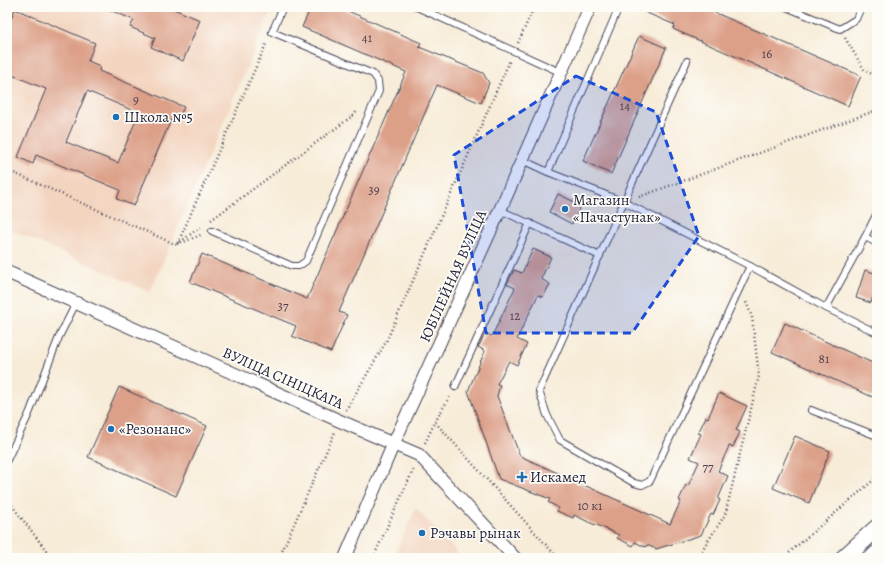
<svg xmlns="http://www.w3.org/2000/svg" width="884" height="565" font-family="Alegreya,serif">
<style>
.built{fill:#f3d4bf}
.building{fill:#dc9f87;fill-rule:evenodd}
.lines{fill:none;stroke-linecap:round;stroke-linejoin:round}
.lane-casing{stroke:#424053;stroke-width:8}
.street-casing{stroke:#424053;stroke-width:14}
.secondary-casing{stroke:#424053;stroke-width:19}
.path{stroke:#424053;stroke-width:2.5;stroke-dasharray:1 3;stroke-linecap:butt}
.lane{stroke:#fff;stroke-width:6}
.street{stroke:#fff;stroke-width:12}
.secondary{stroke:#fff;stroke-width:17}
.marked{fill:#1d4ed8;fill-opacity:0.2;stroke:#1d4ed8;stroke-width:3;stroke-dasharray:8 5;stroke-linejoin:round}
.poi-dot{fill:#1f6fb2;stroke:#fdfcf7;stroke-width:1.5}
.labels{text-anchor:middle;stroke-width:3.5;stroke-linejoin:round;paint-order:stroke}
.number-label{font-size:13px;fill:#50414e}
.poi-label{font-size:15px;fill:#22223b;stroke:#fdfcf7;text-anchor:start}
.street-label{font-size:15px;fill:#22223b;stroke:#fdfcf7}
</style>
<rect width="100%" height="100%" fill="#fdfcf7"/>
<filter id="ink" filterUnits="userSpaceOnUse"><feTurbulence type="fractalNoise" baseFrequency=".025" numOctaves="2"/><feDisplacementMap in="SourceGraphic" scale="8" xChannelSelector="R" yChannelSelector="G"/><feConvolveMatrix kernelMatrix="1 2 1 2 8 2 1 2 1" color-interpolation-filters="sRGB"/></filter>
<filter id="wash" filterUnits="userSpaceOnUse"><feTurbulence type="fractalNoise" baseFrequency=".012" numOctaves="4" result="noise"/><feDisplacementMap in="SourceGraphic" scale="16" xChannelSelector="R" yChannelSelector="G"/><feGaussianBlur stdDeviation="0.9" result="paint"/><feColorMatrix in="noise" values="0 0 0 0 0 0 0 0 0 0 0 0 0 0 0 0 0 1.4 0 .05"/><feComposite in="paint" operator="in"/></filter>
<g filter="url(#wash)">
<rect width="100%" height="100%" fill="#f7ecd8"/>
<g class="built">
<path d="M7 7H273L150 292 7 228Z"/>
<path d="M416 508 462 558H393Z"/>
</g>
<g id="blocks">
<g class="building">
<path d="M103 7H169L200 20 183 61 151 47 155 38 130 27 134 20Z"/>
<path d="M311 7H339L421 43 419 47 483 73 489 83 481 103 437 85 339 312 347 315 331 352 292 336 296 326 190 282 202 254 307 299 406 72 302 27Z"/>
<path d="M633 7H702L861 76 848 106 673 29 675 25Z"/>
<path d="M15 9 95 43 88 61 100 66 99 71 184 107 177 122 171 120 134 206 117 199 120 190 36 155 33 164 18 157 46 89 7 73V28ZM87 91 139 113 118 163 66 142Z"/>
<path d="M639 36 666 48 611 174 583 161Z"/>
<path d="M558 194 581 205 572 224 549 212Z"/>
<path d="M533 249 551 257 541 279 550 284 543 297 538 295 517 339 527 344 517 365 509 361 497 384 500 385 497 396 520 456 670 524 681 501 679 500 686 485 688 486 699 462 690 458 701 434 698 433 706 417 708 418 719 393 747 406 736 430 740 432 733 447 729 446 718 471 728 476 718 499 720 500 713 515 711 514 701 535 656 549 647 545 645 547 635 542 633 546 617 538 619 535 595 524V525L574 515 573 518 557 511 559 508 548 502 550 499 499 479 468 391 485 351 478 347 480 344 485 333 492 336 515 288 507 284 514 270 522 273Z"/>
<path d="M865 270 877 274V285L871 303 856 298Z"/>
<path d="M785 323 877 365V399L772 352Z"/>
<path d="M119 387 207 426 176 496 88 457Z"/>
<path d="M795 436 830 451 809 503 773 488Z"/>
</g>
</g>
</g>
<g filter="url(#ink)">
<use href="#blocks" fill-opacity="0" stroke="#424053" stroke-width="1"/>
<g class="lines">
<defs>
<g id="lane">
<path d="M417 7 562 73"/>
<path d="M619 7 548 172 624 202 750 266 826 308 877 333"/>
<path d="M786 7 840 29 856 19 861 7"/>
<path d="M687 61 539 391 547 415 560 440 634 483 642 485 650 481 750 266"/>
<path d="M522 160 548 172"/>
<path d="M500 210 600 256"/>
<path d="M212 231 292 266H299L306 261 379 91 378 81 373 74 272 32 283 7"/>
<path d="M865 237 877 213"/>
<path d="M826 308 865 237 877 243"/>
<path d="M455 387 530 223"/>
<path d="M811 410 877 436"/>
<path d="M7 460 29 414 59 337 76 303"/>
</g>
<g id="street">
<path d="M7 272 340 421 419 455 515 558"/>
<path d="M345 558 393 445 500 210 590 7"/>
</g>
<g id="secondary">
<path d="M844 558 877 528"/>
<path d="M873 558 877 554"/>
</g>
</defs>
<use href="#lane" class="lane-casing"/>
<use href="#street" class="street-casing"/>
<use href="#secondary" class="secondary-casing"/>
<g class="path">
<path d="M845 38 865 71 877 76"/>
<path d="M518 43 534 7"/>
<path d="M7 170 177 245 267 42"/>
<path d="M639 197 877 110"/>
<path d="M211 220 355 114 356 112"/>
<path d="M181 243 203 234"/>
<path d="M177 244 202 226"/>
<path d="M346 410 386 342 510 60"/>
<path d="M435 422 450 396"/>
<path d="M425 443 435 422 558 558"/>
<path d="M7 499 52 558"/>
<path d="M279 558 335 432"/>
<path d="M373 558 414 468"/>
<path d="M699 558 700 553 725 515 759 376 752 317 746 302"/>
<path d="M783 558 877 477"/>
</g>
<use href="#lane" class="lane"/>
<use href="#street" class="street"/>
<use href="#secondary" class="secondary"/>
</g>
</g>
<path class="marked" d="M576 76 656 112 699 236 632 333H486L454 155Z"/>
<g class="poi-dot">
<circle cx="116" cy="117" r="4"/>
<circle cx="565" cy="209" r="4"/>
<circle cx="111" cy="429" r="4"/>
<path d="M520 471h4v4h4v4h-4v4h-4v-4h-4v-4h4z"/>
<circle cx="422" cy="533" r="4"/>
</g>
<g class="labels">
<g class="number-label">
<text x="367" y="42">41</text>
<text x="767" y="58">16</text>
<text x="136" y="104">9</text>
<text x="625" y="110">14</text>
<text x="374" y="194">39</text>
<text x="283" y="310">37</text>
<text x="515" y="320">12</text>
<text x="824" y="363">81</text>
<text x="708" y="471">77</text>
<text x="590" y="510">10 к1</text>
</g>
<g class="poi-label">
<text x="124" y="122">Школа №5</text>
<text x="573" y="205">Магазин<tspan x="573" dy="17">«Пачастунак»</tspan></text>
<text x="119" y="434">«Резонанс»</text>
<text x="530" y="482">Искамед</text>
<text x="430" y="538">Рэчавы рынак</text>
</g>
<g class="street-label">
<text transform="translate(453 276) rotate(-66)" y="5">ЮБІЛЕЙНАЯ ВУЛІЦА</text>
<text transform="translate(283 378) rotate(24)" y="5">ВУЛІЦА СІНІЦКАГА</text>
</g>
</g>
<rect width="884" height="565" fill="none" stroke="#fdfcf7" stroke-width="24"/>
</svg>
